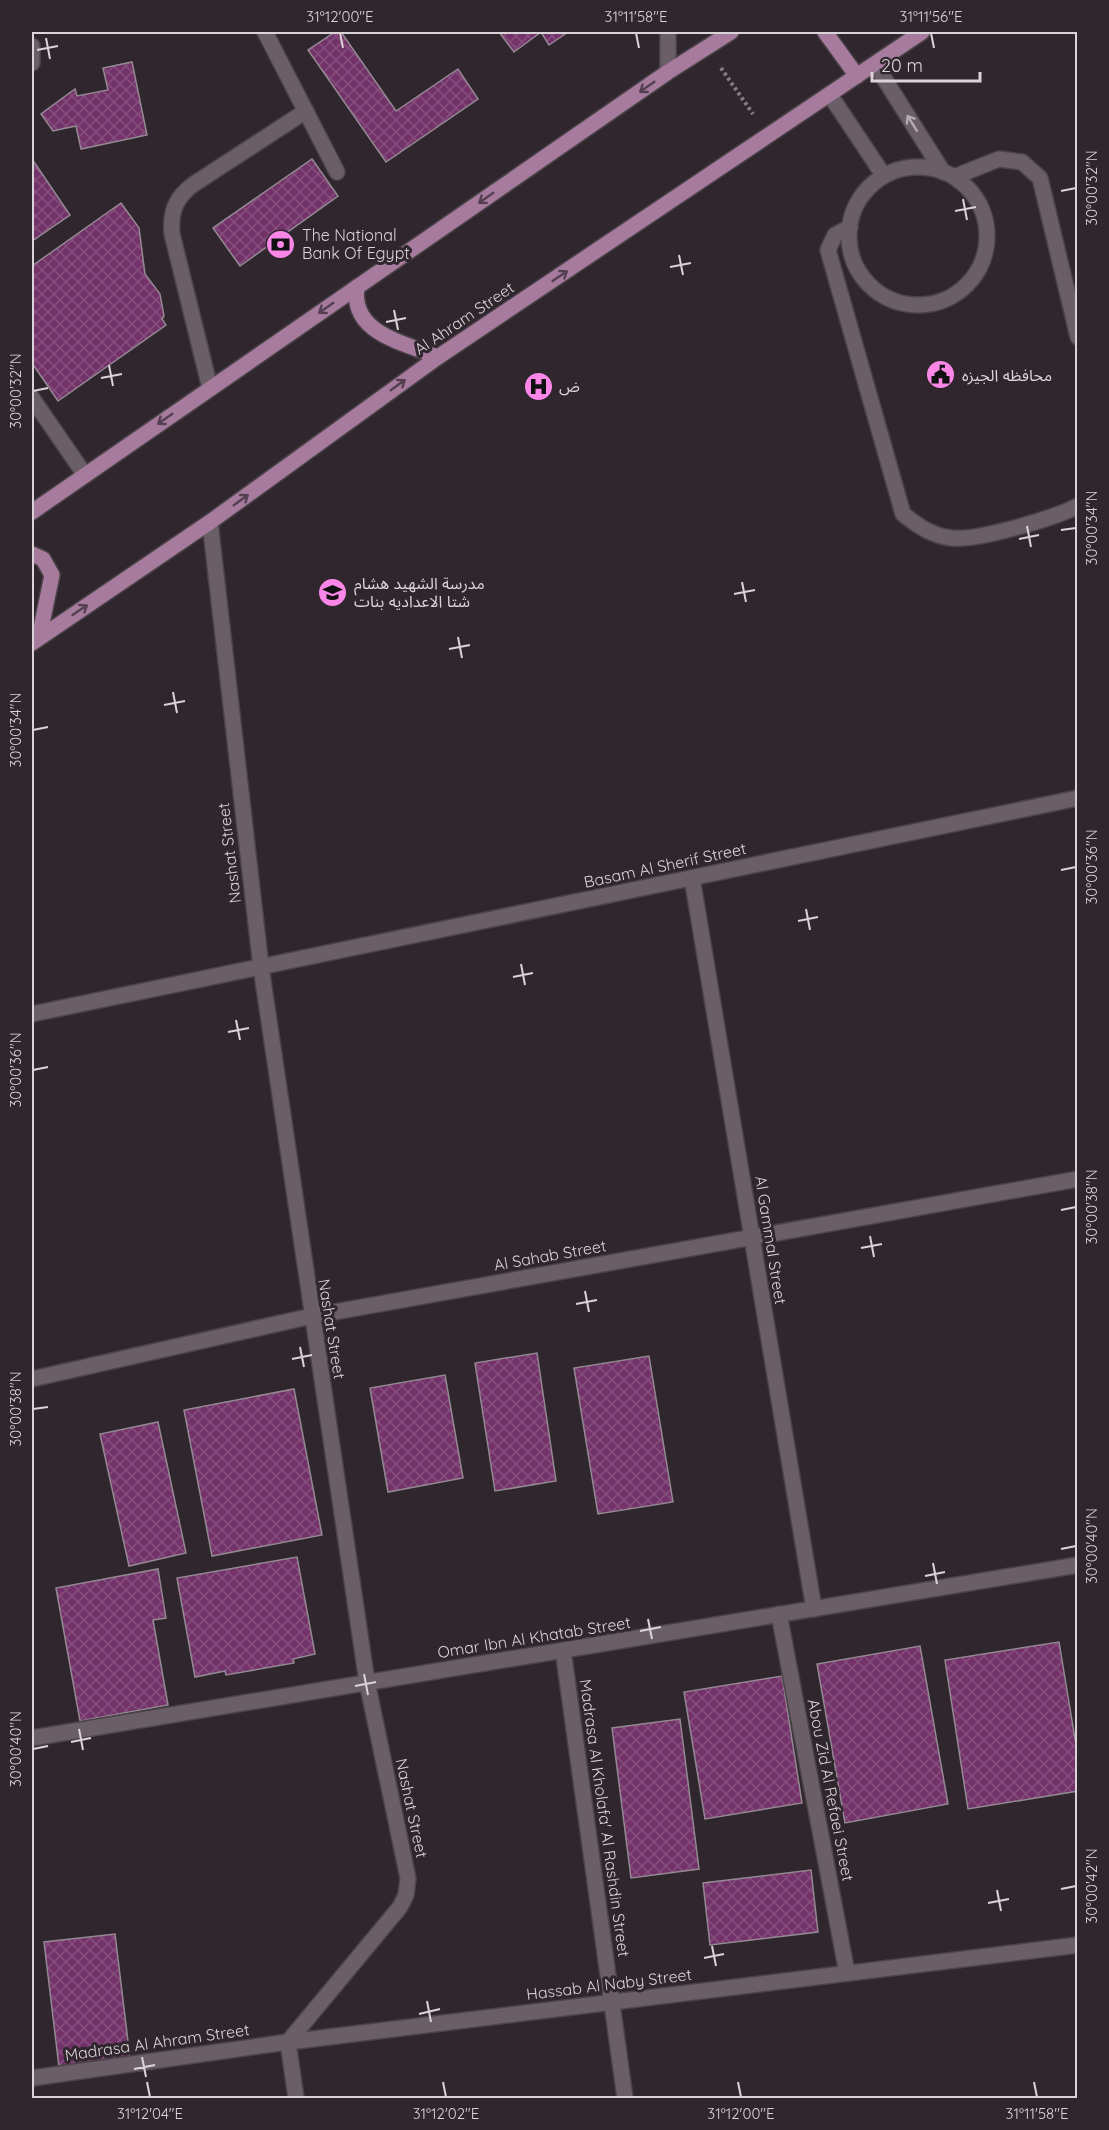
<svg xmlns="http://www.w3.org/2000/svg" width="1109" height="2130" font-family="Quicksand,'Noto Sans Arabic',sans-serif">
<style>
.building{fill:url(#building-cross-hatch);stroke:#948992;stroke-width:1.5}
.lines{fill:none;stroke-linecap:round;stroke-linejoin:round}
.minor-casing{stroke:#4a4348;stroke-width:18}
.major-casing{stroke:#4a4348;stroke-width:18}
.path{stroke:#847d82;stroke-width:4;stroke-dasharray:3 3;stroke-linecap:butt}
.minor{stroke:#6a5f67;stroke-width:15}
.major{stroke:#a77b9e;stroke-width:15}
.oneway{stroke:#544050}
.oneway2{stroke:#b3abb0}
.ticks{fill:none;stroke:#dad4d8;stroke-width:2}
.labels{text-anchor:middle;stroke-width:6;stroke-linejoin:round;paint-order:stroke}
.poi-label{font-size:16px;fill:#dad4d8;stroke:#30272e;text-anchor:start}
.street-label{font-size:16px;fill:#dad4d8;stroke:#30272e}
.neatline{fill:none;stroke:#dad4d8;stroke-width:2}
.ticks-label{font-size:15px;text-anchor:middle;fill:#dad4d8}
</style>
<defs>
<pattern id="building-cross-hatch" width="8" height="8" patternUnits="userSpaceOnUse" patternTransform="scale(1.5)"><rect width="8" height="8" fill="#733269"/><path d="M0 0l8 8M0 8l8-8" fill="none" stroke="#864f7e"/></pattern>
</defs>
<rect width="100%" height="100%" fill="#30272e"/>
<g class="building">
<path d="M335 32H341L396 111 458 69 478 99 386 162 308 50Z"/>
<path d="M499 32H568L549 45 541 32 514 52Z"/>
<path d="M132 62 147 135 81 149 76 126 53 131 41 114 75 89 77 96 108 90 103 68Z"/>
<path d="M32 159 70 215 32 241Z"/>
<path d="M312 159 338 196 240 266 213 228Z"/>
<path d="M121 203 139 228 145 274 160 294 164 316 162 319 166 325 58 401 32 363V266Z"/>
<path d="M537 1353 556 1481 495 1491 475 1363Z"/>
<path d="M649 1356 673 1502 598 1514 574 1368Z"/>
<path d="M445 1375 463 1478 388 1492 370 1388Z"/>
<path d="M294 1389 322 1535 212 1556 184 1410Z"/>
<path d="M158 1422 186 1553 129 1566 100 1434Z"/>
<path d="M297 1557 315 1654 293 1659 294 1663 226 1675 225 1671 195 1677 177 1578Z"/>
<path d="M158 1569 166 1618 153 1620 168 1705 80 1721 56 1588Z"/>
<path d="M1059 1642 1078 1757V1791L968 1809 945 1660Z"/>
<path d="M920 1646 948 1804 845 1823 817 1664Z"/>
<path d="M782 1676 802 1803 705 1819 684 1692Z"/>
<path d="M680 1719 699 1869 631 1878 612 1728Z"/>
<path d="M811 1870 818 1932 710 1945 703 1883Z"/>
<path d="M115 1934 130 2058 59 2067 44 1942Z"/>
</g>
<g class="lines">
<defs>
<g id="minor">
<path d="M265 32 337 172"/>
<path d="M668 32V72"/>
<path d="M32 46V63"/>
<path d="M875 64 943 172"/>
<path d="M830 95 884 176"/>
<circle cx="918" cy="236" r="69"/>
<path d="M954 177 999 159 1022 162 1040 178 1078 337"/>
<path d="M850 227 835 235 828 250 903 514C918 526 932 536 952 538 978 541 1054 518 1078 506"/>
<path d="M210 388 172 234C170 211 176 197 194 184L306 111"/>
<path d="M32 398 85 475"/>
<path d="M210 522 261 967 367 1682 408 1878 406 1895 400 1907 288 2042 296 2098"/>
<path d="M692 878 814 1609"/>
<path d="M32 1014 1078 798"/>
<path d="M32 1379 312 1316 1078 1179"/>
<path d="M779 1614 847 1973"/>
<path d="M563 1650 625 2098"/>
<path d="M32 1738 1078 1565"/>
<path d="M32 2078 288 2042 1078 1945"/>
</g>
<g id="major">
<path d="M825 32 857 76"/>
<path d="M357 287C350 334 404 342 438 357"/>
<path d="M32 512 668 72 731 32"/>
<path d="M32 554 43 559 52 575 39 638"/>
<path d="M32 643 210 522 438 357 922 32"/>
</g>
</defs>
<use href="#minor" class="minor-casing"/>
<use href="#major" class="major-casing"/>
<path class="path" d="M721 68 753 114"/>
<use href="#minor" class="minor"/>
<use href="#major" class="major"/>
</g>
<defs><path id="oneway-shaft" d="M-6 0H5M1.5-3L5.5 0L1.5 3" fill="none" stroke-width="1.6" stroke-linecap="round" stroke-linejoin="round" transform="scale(1.5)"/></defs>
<g class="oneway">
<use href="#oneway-shaft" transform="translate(647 87) rotate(145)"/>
<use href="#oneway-shaft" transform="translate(486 198) rotate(145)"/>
<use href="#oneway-shaft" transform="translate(560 276) rotate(-34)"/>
<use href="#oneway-shaft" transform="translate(326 308) rotate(145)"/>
<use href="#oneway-shaft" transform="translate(398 385) rotate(-36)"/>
<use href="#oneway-shaft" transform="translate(165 419) rotate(145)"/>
<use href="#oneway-shaft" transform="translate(241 500) rotate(-36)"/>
<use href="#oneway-shaft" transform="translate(80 610) rotate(-34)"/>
</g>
<use class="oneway2" href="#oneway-shaft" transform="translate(912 123) rotate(-122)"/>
<path class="ticks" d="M340 33 343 48M636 33 639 48M931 33 934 48M46 38 50 59M37 50 58 46M1061 191 1076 188M963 199 967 220M955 211 976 207M679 255 683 275M670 267 691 263M394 310 398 330M386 322 406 318M109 365 113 386M101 378 122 374M33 391 48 388M1027 526 1031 547M1061 530 1076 528M1019 539 1039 535M742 582 746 602M734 594 755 590M458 637 462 658M449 649 470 645M173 692 177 713M164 705 185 701M33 730 48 727M1061 870 1076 867M806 909 810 930M798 921 818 917M521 964 525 985M513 977 533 973M236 1020 240 1040M228 1032 249 1028M33 1070 48 1067M1061 1210 1076 1207M870 1236 874 1257M861 1248 882 1244M585 1291 589 1312M576 1304 597 1300M300 1347 304 1367M292 1359 312 1355M33 1409 48 1407M1061 1549 1076 1546M933 1563 937 1584M925 1576 945 1572M648 1619 652 1639M640 1631 661 1627M364 1674 368 1695M355 1686 376 1682M79 1729 83 1750M71 1742 91 1738M33 1749 48 1746M1061 1889 1076 1886M997 1890 1001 1911M988 1903 1009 1899M712 1946 716 1966M704 1958 724 1954M427 2001 431 2022M419 2014 440 2009M142 2057 146 2077M134 2069 155 2065M147 2082 150 2097M443 2082 446 2097M738 2082 741 2097M1034 2082 1037 2097"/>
<defs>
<symbol id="bank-disc" viewBox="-11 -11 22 22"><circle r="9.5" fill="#fa87e7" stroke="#30272e"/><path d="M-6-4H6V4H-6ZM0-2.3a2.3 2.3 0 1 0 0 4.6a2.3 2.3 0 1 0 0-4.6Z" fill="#111"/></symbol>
<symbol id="civic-disc" viewBox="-11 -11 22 22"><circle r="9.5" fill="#fa87e7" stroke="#30272e"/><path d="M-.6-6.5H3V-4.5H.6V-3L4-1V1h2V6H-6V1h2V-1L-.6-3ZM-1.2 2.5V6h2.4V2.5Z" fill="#111"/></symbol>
<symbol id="hospital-disc" viewBox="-11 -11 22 22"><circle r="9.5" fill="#fa87e7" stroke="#30272e"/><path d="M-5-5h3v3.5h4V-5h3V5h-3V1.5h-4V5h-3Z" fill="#111"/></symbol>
<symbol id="school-disc" viewBox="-11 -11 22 22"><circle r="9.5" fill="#fa87e7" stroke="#30272e"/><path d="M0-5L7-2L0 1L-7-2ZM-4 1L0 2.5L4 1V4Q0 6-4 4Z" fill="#111"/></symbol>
</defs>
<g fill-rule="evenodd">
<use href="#bank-disc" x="264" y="228" width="33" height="33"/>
<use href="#civic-disc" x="924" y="358" width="33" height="33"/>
<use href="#hospital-disc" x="522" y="370" width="33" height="33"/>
<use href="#school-disc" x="316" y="576" width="33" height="33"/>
</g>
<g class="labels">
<g class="poi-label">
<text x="302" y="241">The National<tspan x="302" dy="18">Bank Of Egypt</tspan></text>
<text x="962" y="381">محافظه الجيزه</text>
<text x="559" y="392">ض</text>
<text x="354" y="589">مدرسة الشهيد هشام<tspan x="354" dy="18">شتا الاعداديه بنات</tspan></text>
</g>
<g class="street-label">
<text transform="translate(464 318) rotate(-34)" y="6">Al Ahram Street</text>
<text transform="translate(229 853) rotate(-97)" y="6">Nashat Street</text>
<text transform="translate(665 865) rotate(-12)" y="6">Basam Al Sherif Street</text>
<text transform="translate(771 1240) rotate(81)" y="6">Al Gammal Street</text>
<text transform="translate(550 1255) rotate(-10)" y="6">Al Sahab Street</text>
<text transform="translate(332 1329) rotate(81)" y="6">Nashat Street</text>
<text transform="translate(534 1637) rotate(-9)" y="6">Omar Ibn Al Khatab Street</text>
<text transform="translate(831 1790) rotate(79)" y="6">Abou Zid Al Refaei Street</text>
<text transform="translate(412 1808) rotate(78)" y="6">Nashat Street</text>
<text transform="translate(605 1818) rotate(82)" y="6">Madrasa Al Kholafa' Al Rashdin Street</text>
<text transform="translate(609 1984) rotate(-7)" y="6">Hassab Al Naby Street</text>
<text transform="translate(157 2042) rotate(-8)" y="6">Madrasa Al Ahram Street</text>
</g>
</g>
<rect width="1109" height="2130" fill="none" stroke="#30272e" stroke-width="66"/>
<path d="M872 72v9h108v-9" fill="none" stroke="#dad4d8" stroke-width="3"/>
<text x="881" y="72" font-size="18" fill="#dad4d8" stroke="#30272e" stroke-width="4.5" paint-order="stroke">20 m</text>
<rect x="33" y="33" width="1043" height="2064" class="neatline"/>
<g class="ticks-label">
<text x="340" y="22">31°12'00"E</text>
<text x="636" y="22">31°11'58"E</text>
<text x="931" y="22">31°11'56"E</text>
<text transform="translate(1092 188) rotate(-90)" y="5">30°00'32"N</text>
<text transform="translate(16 391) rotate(-90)" y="5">30°00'32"N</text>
<text transform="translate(1092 528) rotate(-90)" y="5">30°00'34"N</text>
<text transform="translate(16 730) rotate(-90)" y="5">30°00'34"N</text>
<text transform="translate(1092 867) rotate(-90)" y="5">30°00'36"N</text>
<text transform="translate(16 1070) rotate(-90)" y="5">30°00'36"N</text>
<text transform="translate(1092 1207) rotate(-90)" y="5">30°00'38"N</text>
<text transform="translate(16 1409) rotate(-90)" y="5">30°00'38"N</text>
<text transform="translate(1092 1546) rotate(-90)" y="5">30°00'40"N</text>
<text transform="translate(16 1749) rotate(-90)" y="5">30°00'40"N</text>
<text transform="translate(1092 1886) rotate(-90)" y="5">30°00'42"N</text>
<text x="150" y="2119">31°12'04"E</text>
<text x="446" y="2119">31°12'02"E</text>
<text x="741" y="2119">31°12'00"E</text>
<text x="1037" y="2119">31°11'58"E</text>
</g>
</svg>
